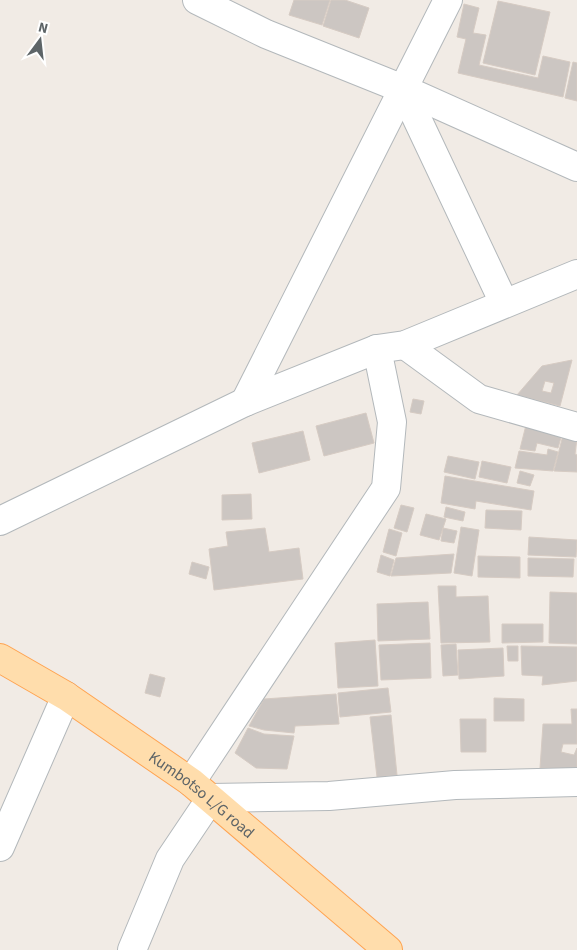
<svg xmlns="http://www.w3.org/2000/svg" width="577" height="950" font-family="'Source Sans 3',sans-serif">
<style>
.building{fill:#ccc6c2;stroke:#d6cbc3;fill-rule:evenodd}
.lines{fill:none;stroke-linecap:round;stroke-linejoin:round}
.minor-casing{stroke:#b3b8bb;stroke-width:30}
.major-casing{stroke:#ffa350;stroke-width:30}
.minor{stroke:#fff;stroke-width:28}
.major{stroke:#ffddac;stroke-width:28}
.labels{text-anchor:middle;stroke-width:5;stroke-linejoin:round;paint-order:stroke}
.street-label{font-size:16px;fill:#5d6467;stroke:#fff}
</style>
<rect width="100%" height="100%" fill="#f1ebe5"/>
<g class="building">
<path d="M294 0H330L322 25 289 15Z"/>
<path d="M331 0H345L369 8 359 38 323 26Z"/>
<path d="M498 1 550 12 535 75 483 63Z"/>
<path d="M464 4 479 8 473 33 486 35 479 65 538 78 543 56 570 62 563 97 458 73 466 39 457 37Z"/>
<path d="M573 62 577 63V101L565 98Z"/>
<path d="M572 360 560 406 517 395 542 366ZM545 381 554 383 551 393 542 391Z"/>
<path d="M413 399 424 401 421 414 410 412Z"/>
<path d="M366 413 374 443 324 456 316 426Z"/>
<path d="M526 425 562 434 558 448 537 443 535 451 520 449Z"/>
<path d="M303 431 310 460 259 473 252 443Z"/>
<path d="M563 435 577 438 575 454 577 455V472L554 471Z"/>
<path d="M548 449 558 452 553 471 515 468 519 451 547 455Z"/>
<path d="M448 456 479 462 475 479 444 472Z"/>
<path d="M482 461 511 467 507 483 479 477Z"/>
<path d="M520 471 534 475 530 486 517 483Z"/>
<path d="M445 476 534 491 531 510 476 501 475 509 441 503Z"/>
<path d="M251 494 252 519 222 520V495Z"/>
<path d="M401 505 414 508 407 532 394 528Z"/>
<path d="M446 507 465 512 463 521 444 517Z"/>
<path d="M486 510 522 511 521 530 485 528Z"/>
<path d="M426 514 446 519 439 540 420 535Z"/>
<path d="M461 527 479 530 472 576 454 573Z"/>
<path d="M265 528 269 552 299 548 303 579 214 590 209 549 228 546 226 532Z"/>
<path d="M443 528 457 531 454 543 441 541Z"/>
<path d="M389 529 402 533 396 556 383 552Z"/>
<path d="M529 537 577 540 576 557 528 555Z"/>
<path d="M454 554 451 573 391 576 396 558Z"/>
<path d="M381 555 394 560 390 576 377 572Z"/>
<path d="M478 556 520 557V578L478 577Z"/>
<path d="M528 558 574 559 573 577 528 576Z"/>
<path d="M192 562 209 567 206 579 189 574Z"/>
<path d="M438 586H456V597L488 596 490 642 441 643Z"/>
<path d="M550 592 577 593V644L549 643Z"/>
<path d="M428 602 430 639 378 641 377 604Z"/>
<path d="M502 624H543V642L502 643Z"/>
<path d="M375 640 378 686 338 688 335 643Z"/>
<path d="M430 643 431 678 381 680 379 645Z"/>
<path d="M456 644 458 675 443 676 441 645Z"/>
<path d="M507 646H518V661H508Z"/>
<path d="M521 646 577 647V681L542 685 543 676 522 675Z"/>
<path d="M503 648 504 676 459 679 458 650Z"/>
<path d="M150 674 165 678 160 697 145 693Z"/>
<path d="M388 688 391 712 340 717 338 693Z"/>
<path d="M336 694 339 724 295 726 294 733 264 730 249 726 264 699Z"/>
<path d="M494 698 524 699V721H494Z"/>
<path d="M571 709H577V744H563L561 752 574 755 577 748V768H540L543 724H572Z"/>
<path d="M391 715 397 775 377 777 370 717Z"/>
<path d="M460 719H486V752H461Z"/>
<path d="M248 728 264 734 294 736 287 769 256 768 235 753Z"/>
</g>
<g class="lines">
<defs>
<g id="minor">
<path d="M197 0 266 34 403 89 577 167"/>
<path d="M403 89 504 303"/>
<path d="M405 345 479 399 577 427"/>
<path d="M245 402 448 0"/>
<path d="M0 521 245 402 377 349 405 345 577 274"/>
<path d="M191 782 386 488 392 422 377 349"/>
<path d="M0 847 66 696"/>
<path d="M132 950 170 859 211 798 329 796 455 785 577 782"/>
</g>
<g id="major">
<path id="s1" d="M0 658 66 696 191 782 388 950"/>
</g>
</defs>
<use href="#minor" class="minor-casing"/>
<use href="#major" class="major-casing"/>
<use href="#minor" class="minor"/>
<use href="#major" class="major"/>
</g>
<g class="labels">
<g class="street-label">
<text dy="6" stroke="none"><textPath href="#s1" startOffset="244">Kumbotso L/G road</textPath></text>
</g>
</g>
<g transform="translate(40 40) rotate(15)" stroke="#ffffff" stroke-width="4" paint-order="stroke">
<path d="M0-4L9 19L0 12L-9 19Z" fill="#5d6467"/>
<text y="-8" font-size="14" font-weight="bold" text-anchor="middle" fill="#5d6467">N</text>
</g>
</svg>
